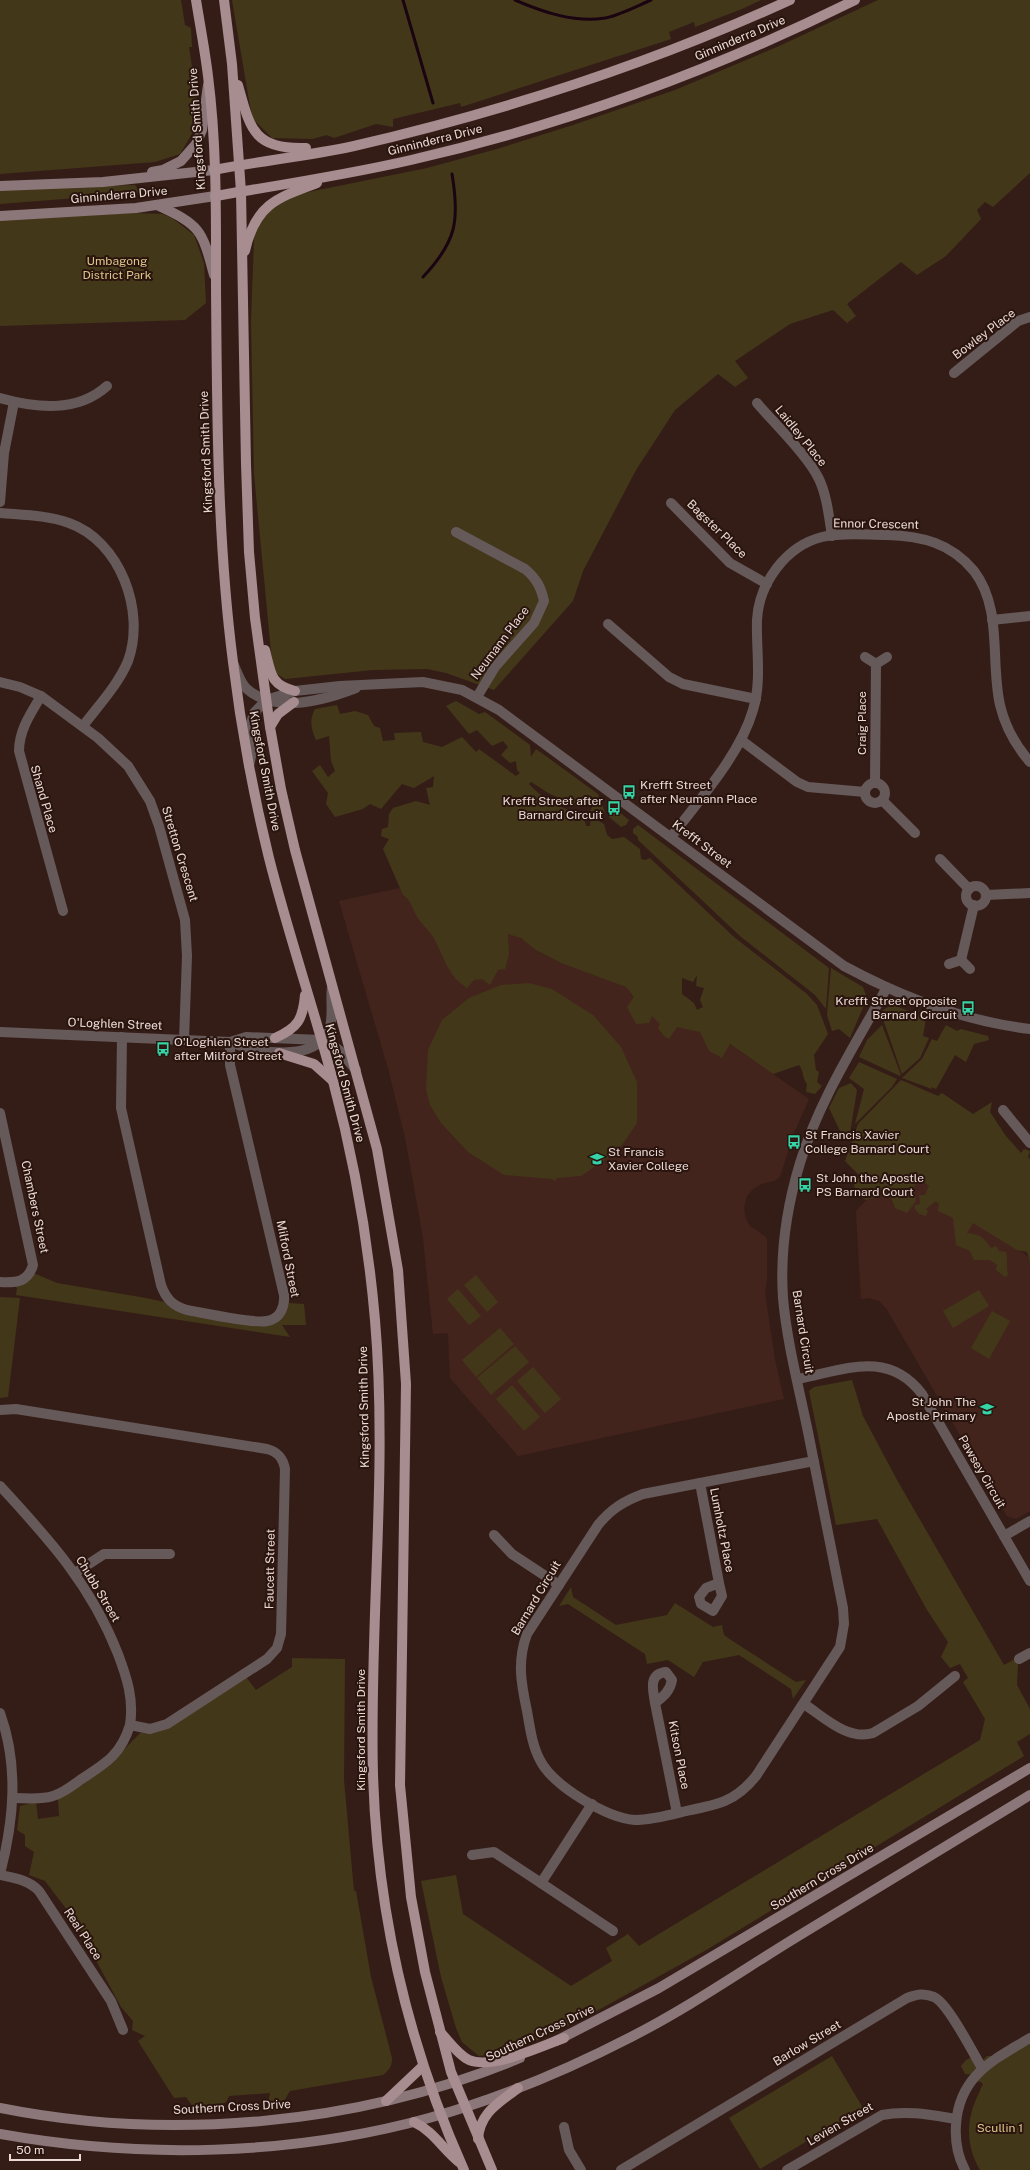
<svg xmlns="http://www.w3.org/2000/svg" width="1030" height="2170" font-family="'Public Sans',sans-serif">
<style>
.built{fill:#43241c}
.green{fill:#433719;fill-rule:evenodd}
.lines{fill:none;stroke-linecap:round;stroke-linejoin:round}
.stream{stroke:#1a0412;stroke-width:3}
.minor{stroke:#66595a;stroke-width:10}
.tertiary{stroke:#66595a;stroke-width:10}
.secondary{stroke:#8b7679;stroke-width:10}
.primary{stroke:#a78c90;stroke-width:10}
.labels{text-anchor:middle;stroke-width:4;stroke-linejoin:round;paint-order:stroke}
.street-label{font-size:12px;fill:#ebdad6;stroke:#2a140e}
.park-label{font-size:12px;fill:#dcc58b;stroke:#2a140e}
.poi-label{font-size:12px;fill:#ebdad6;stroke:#2a140e;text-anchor:start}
</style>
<rect width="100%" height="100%" fill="#351d17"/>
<g class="built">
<path d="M474 872 536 950 561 963 633 989 715 1034 809 1099 793 1135 780 1177 774 1181 761 1184 753 1189 747 1196 744 1207 745 1216 749 1225 767 1238V1279L765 1293 775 1360 784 1399 518 1456 450 1378 448 1333 433 1334 423 1238 406 1142 389 1072 339 901Z"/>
<path d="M906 1158 946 1196 1030 1258V1511L1016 1519 1007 1516 886 1308 879 1301 869 1298 861 1299 856 1211Z"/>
</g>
<g class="green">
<path d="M0 0H181L185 25 191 28 192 47H189L200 120 180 154 155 162 0 174Z"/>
<path d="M232 0H761L742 9 695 27 694 22 669 32 671 39 461 107 460 103 393 119V127L376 124 334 138 327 135 312 139 272 138 252 118Z"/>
<path d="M878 0H1030V173L993 207 985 202 977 210 981 219 946 256 917 275 901 262 847 304 856 316 847 323 833 310 790 324 735 361 748 378 735 387 718 374 675 410 636 470 583 571 573 601 494 690 446 673 427 669 373 670 285 679 277 674 272 662 254 474 251 322 254 239 256 228 264 213 294 195 427 168 497 149 573 125 675 90 777 47Z"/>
<path d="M135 185 140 193 0 204V189Z"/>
<path d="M133 213 162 214 172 218 194 235 204 263 206 303 185 320 0 326V220Z"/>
<path d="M456 701 479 714 485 712 530 745 531 757 536 749 598 794 605 813 599 814 590 811 594 804 590 798 587 803H580L577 806 550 794 531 782 529 784C545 801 561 809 583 814L586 826H590L591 817 604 824 607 835 612 839 624 837 640 849 641 859 645 860 650 858 734 937 807 994 817 1005 828 1034 814 1055 816 1070 819 1072 817 1082 822 1086 815 1094 806 1092 807 1084C802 1078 804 1071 799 1065L773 1074 730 1044 722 1058 709 1051 700 1032 677 1027 669 1039 664 1036 658 1028 660 1024 652 1016 649 1023 636 1024 627 1007 634 997 626 987 561 963 536 950 521 938 508 934 509 954 505 969 498 970 490 985 482 979 474 980 467 988C449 977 444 958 435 940 430 931 421 924 416 915 412 907 411 900 403 895L383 849 389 839 381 836 382 829 388 827 389 814 393 808 416 801 430 805 426 788 433 787 434 776 414 788 402 784 381 809 370 804 363 809 335 817 326 804 328 793 312 771 320 765 328 777 335 771 331 761 329 736 316 740C311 729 309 720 315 709L337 705 340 714 355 711 368 715 374 726 380 728 383 741 395 740 394 733 421 732 423 742 442 747 462 737 476 752 479 749 516 776 520 773 517 770 516 761 510 763 501 755 508 747 503 741 492 746 477 730 469 734 446 706ZM697 975 696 986 704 988 700 1000 703 1007 697 1010 694 1003 682 994V978L693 982Z"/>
<path d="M618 811 629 820 626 825 621 827 609 817 611 812Z"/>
<path d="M638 825 829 968 826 1009 815 995 740 936 638 840V837L633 833V829Z"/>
<path d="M831 968 863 987 867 998 850 1038 839 1029 832 1031 827 1015Z"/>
<path d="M529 983 552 989 593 1015 621 1047 637 1082V1123L622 1145 609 1157 581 1176 557 1178 555 1181 552 1179 504 1175 468 1152 441 1123 430 1105 426 1089 428 1050 442 1020 469 998 501 985Z"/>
<path d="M896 1006 926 1018 923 1036 929 1038 920 1058 902 1074 883 1019 882 1011 888 1007Z"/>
<path d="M882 1025 901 1075 900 1076 859 1057 867 1040Z"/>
<path d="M946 1025 957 1031 961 1029 988 1036 989 1040 974 1044 966 1062 955 1055 936 1089 931 1087 932 1089 902 1078 922 1059 932 1039 937 1041Z"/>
<path d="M859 1062 897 1079 892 1087 855 1124 864 1089 849 1078Z"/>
<path d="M901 1080 938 1096 942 1093 973 1114 992 1102 990 1112 1006 1136 1021 1153 1024 1149 1030 1151 1028 1157 1030 1159V1262L1027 1252 1017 1250 973 1223 967 1233C979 1234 984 1237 991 1248L996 1246 999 1251 1006 1252C1008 1259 1006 1267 1008 1275L1005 1277 996 1270 997 1265 990 1260H974L970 1251 956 1245 953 1218 938 1211 939 1204 936 1201 926 1209 928 1211 926 1216 919 1214 915 1209V1205L920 1204 919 1195H925L929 1186 920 1179 914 1186 916 1201 907 1213 895 1208 886 1185 881 1189 880 1196 866 1200 855 1194 854 1182 859 1175 845 1161 858 1124Z"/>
<path d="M851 1083 857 1090 849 1139 842 1135 829 1108 839 1088Z"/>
<path d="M31 1272 57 1283 146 1298 256 1322 276 1320 287 1311 289 1303 304 1304 306 1325H282L290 1337 16 1295 17 1288 11 1283Z"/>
<path d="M476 1275 498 1302 487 1312 464 1285Z"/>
<path d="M458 1289 481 1316 469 1325 447 1299Z"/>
<path d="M979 1290 989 1306 953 1328 943 1311Z"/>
<path d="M0 1297 20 1298 8 1397 0 1398Z"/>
<path d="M992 1311 1010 1321 989 1359 971 1348Z"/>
<path d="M500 1328 514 1344 476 1377 462 1360Z"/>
<path d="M515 1346 529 1362 491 1395 477 1378Z"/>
<path d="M533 1367 561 1399 545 1413 517 1381Z"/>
<path d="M852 1380 863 1416 897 1480 1004 1665 1015 1659 1018 1664 1017 1685 1030 1709V1734L1017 1742 1024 1756 708 1949 586 2017 512 2052 479 2056 462 2042 456 2028 441 1977 421 1881 456 1875 463 1914 571 1986 612 1961 606 1948 628 1934 639 1946 980 1740 985 1719 963 1682 968 1678 960 1664 950 1668 941 1657 948 1642 927 1610 877 1519 836 1525 809 1391 814 1387Z"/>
<path d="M512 1385 540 1417 524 1431 496 1399Z"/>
<path d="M571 1587 573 1597 616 1625 667 1615 675 1603 713 1627 722 1625 724 1635 731 1640 796 1682 806 1680 793 1699 791 1689 739 1655 703 1662 694 1677 668 1660 647 1664 645 1654 568 1604 559 1606Z"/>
<path d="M292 1658 345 1659 344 1780 354 1891H356L371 1977 392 2058C392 2067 389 2070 383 2075L290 2091 278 2111H266L270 2093 229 2096 226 2102 207 2112 194 2108 186 2097 174 2098 138 2041 145 2036 132 2030 133 2021 121 2007 74 1919 45 1881 29 1875 34 1852 25 1846V1835L17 1830 20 1806 36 1802 38 1819 59 1816 58 1798 119 1755 140 1733 176 1723 246 1677 256 1690 292 1667Z"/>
<path d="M1030 2038V2170H980C965 2144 966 2119 979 2093 981 2089 980 2088 983 2085L981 2082 975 2081 974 2075 965 2074 961 2066 966 2060 974 2056 982 2061 987 2056H993L997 2052 1010 2048 1011 2043Z"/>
<path d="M832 2056 863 2108 760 2169 729 2118Z"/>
</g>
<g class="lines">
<g class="stream">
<path d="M403 0 433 103"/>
<path d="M515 0C543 12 574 23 605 18 620 15 637 6 651 0"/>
<path d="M423 277C456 242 460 221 452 174"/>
</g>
<g class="minor">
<path d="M954 373 1018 321 1030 317"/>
<path d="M0 398C36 408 77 413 107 386"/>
<path d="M757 403C774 423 808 456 819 479 827 496 829 517 832 536"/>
<path d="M0 502 4 453 14 402"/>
<path d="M671 503 730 563 767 584"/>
<path d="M0 513C23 515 47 515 69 523 120 541 146 611 128 661 118 685 98 706 83 726"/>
<path d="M456 532 525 569C536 578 541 587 544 601L534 623 495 667 477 697"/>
<path d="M992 620 1030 616"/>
<path d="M608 624 669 677 683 684 756 699"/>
<path d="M865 657 876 664 887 657"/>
<path d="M0 682 20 687 41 696 98 738 128 766 150 801 159 826 185 920 187 956 184 1040"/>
<path d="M41 696C31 713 19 730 19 751L63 911"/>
<path d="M741 740 797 782 808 787 865 792"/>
<path d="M875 783 876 664"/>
<circle cx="875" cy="793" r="10"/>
<path d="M882 800 915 833"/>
<path d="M671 837C699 800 740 755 753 710 762 681 756 650 757 620 759 583 786 546 822 537 843 532 866 535 887 535 922 536 951 543 974 571 1003 609 990 661 1000 705 1005 726 1016 746 1030 762"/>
<path d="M940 859 969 889"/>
<circle cx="976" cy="896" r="10"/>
<path d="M986 895 1030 893"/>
<path d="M961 960 974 905"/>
<path d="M949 964 961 960 970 969"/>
<path d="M122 1037 121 1108 161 1285C166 1299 173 1306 187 1310 204 1313 253 1324 267 1321 280 1319 285 1307 284 1295L230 1065V1042"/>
<path d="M1003 1110 1030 1143"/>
<path d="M0 1113 33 1265C28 1282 17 1283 0 1282"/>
<path d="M798 1379C844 1370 888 1349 922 1394L1004 1536"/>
<path d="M0 1410 16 1409 267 1449C278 1452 283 1458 285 1469L281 1634 277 1648 267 1659 167 1724 150 1729 130 1725C121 1755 105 1764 80 1780 72 1786 63 1793 53 1796 41 1800 26 1798 13 1798"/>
<path d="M814 1461 643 1494C624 1501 611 1509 598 1525L527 1634C517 1661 521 1683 527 1711 530 1728 532 1745 540 1760 553 1786 607 1818 635 1820 652 1820 670 1815 686 1811 717 1805 735 1802 756 1776L840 1647 844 1624 843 1608C831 1549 820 1491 808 1432 799 1388 787 1343 783 1298 780 1253 787 1206 800 1163 819 1101 855 1045 886 989"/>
<path d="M700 1483 719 1583 706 1588 699 1597 701 1604 713 1611 722 1596 719 1583"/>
<path d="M0 1486C49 1539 91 1585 118 1654 127 1678 134 1699 130 1725"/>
<path d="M1030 1521 1004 1536 1030 1581"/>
<path d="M494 1535 512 1554 559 1585"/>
<path d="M75 1573 104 1554H170"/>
<path d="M1019 1659 1030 1653"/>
<path d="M655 1703C664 1696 670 1691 672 1680L666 1672C648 1674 653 1690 655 1703L677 1813"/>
<path d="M804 1704C824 1717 848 1741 873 1733L918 1706 955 1676"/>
<path d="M472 1855 494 1852 541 1883 592 1804"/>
<path d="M0 1875C14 1878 29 1880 39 1891L111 2001 123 2030"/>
<path d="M541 1883 613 1931"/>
<path d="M564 2127 569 2150 581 2170"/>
<path d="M621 2170 907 1998C917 1994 924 1993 934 1997 948 2003 973 2053 982 2068"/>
<path d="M787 2170 882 2115C907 2110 931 2115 956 2119"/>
<path d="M965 2170C958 2157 955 2140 956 2125 959 2076 993 2060 1030 2038"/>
</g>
<g class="tertiary">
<path d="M234 665C237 672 241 684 247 689 275 714 325 700 356 688"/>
<path d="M249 766 253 747 250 726 254 713 266 700 295 691 340 686 423 682 462 690 499 710 844 966C903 998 963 1021 1030 1029"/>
<path d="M0 1032 230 1042 246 1037 321 1040 330 1043 340 1051 356 1070"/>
<path d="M230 1042C256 1052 313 1064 329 1030 334 1017 330 1000 332 987"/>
<path d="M0 1713C19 1766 14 1820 0 1874"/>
</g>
<g class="secondary">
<path d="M152 172 163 170 181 161 196 144 202 130 208 85"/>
<path d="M0 186 103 182 214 170"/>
<path d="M157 205C200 225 202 229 214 275"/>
<path d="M0 216 136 208 215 196"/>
<path d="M556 2041 659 1988 1030 1768"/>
<path d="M0 2108C170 2142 359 2125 520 2058"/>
<path d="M0 2134C140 2159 291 2156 429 2118 498 2099 567 2070 631 2037 690 2007 744 1969 800 1935 876 1888 953 1842 1030 1795"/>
</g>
<g class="primary">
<path d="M196 0C200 25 205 51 208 76 217 146 216 217 216 286 217 411 217 538 233 662 241 728 253 793 269 858 288 933 313 1006 333 1081 354 1159 368 1239 375 1320 388 1471 369 1623 373 1774 377 1911 408 2045 464 2170"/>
<path d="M224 0 232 64 241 192 246 464 249 552 255 618 270 727 281 789 295 850 377 1149 398 1270 406 1384 400 1785 411 1897 425 1972 451 2072 492 2170"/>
<path d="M238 85C250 128 253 150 306 148"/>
<path d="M214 170C260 161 308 156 354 146 505 111 650 64 790 0"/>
<path d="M215 196C280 185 346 175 411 160 564 125 714 70 855 0"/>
<path d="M245 251C255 205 276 198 317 183"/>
<path d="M265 650C271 673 270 685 295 691"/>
<path d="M270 727 278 714 294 702"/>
<path d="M275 1038C298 1028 303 1019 305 995"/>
<path d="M279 1053 314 1064 332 1080"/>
<path d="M440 2032C448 2040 458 2055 469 2060 492 2070 541 2046 564 2038"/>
<path d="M386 2101 423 2066"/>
<path d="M414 2122C433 2131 443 2149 459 2162"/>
<path d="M478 2139C480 2112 499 2103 518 2088"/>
</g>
</g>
<defs>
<symbol id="bus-bare" viewBox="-9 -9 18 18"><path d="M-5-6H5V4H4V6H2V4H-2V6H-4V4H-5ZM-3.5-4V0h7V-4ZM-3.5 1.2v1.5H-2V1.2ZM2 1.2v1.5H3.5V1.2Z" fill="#34d4a7" stroke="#2a140e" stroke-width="2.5" paint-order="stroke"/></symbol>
<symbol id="school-bare" viewBox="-9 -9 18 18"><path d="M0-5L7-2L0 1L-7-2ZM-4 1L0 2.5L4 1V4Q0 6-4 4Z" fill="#34d4a7" stroke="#2a140e" stroke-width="2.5" paint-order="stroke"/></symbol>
</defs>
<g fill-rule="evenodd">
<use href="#bus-bare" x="619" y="782" width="20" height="20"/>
<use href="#bus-bare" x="604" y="798" width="20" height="20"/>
<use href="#bus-bare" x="958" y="998" width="20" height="20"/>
<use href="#bus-bare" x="153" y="1039" width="20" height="20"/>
<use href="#bus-bare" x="784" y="1132" width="20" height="20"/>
<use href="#school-bare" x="587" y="1149" width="20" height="20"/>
<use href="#bus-bare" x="795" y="1175" width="20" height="20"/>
<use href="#school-bare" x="977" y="1399" width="20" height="20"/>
</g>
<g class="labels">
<g class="street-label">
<text transform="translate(740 38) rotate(-23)" y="4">Ginninderra Drive</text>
<text transform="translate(197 129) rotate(-94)" y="4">Kingsford Smith Drive</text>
<text transform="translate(435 140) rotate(-14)" y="4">Ginninderra Drive</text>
<text transform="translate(119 195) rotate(-5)" y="4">Ginninderra Drive</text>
<text transform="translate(984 334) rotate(-37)" y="4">Bowley Place</text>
<text transform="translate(801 436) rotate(51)" y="4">Laidley Place</text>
<text transform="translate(206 452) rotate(-92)" y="4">Kingsford Smith Drive</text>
<text transform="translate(876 524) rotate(1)" y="4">Ennor Crescent</text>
<text transform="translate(717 529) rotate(44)" y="4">Bagster Place</text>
<text transform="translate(500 643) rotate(-53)" y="4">Neumann Place</text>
<text transform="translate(862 723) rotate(-90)" y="4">Craig Place</text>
<text transform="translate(265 771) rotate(79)" y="4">Kingsford Smith Drive</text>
<text transform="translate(44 799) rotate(74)" y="4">Shand Place</text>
<text transform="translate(702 844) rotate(37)" y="4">Krefft Street</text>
<text transform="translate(180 854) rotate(73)" y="4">Stretton Crescent</text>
<text transform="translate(115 1024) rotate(2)" y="4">O'Loghlen Street</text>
<text transform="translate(345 1083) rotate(75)" y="4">Kingsford Smith Drive</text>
<text transform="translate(35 1207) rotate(78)" y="4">Chambers Street</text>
<text transform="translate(288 1259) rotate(79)" y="4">Milford Street</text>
<text transform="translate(803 1332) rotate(81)" y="4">Barnard Circuit</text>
<text transform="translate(364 1407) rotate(-91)" y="4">Kingsford Smith Drive</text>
<text transform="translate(982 1472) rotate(60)" y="4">Pawsey Circuit</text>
<text transform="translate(722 1530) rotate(79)" y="4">Lumholtz Place</text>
<text transform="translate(270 1569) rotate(-89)" y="4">Faucett Street</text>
<text transform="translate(98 1589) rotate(59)" y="4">Chubb Street</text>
<text transform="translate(536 1598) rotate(-59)" y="4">Barnard Circuit</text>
<text transform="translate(361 1730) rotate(-90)" y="4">Kingsford Smith Drive</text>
<text transform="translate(679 1755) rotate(79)" y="4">Kitson Place</text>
<text transform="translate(822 1877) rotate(-31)" y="4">Southern Cross Drive</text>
<text transform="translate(83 1934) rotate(57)" y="4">Real Place</text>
<text transform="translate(540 2033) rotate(-25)" y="4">Southern Cross Drive</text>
<text transform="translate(807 2043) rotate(-31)" y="4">Barlow Street</text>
<text transform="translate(232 2107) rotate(-3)" y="4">Southern Cross Drive</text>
<text transform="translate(840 2124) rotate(-30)" y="4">Levien Street</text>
</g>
<g class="park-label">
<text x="117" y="265">Umbagong<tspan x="117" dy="14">District Park</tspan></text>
<text x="1000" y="2132">Scullin 1</text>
</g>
<g class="poi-label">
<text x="640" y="789">Krefft Street<tspan x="640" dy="14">after Neumann Place</tspan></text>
<text x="603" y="805" text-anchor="end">Krefft Street after<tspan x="603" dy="14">Barnard Circuit</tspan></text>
<text x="957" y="1005" text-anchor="end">Krefft Street opposite<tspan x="957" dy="14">Barnard Circuit</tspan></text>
<text x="174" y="1046">O'Loghlen Street<tspan x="174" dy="14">after Milford Street</tspan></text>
<text x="805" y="1139">St Francis Xavier<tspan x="805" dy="14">College Barnard Court</tspan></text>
<text x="608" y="1156">St Francis<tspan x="608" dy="14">Xavier College</tspan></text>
<text x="816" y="1182">St John the Apostle<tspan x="816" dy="14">PS Barnard Court</tspan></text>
<text x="976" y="1406" text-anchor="end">St John The<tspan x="976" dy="14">Apostle Primary</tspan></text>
</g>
</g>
<path d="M10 2154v6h70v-6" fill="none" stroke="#ebdad6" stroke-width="2"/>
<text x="16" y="2154" font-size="12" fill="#ebdad6" stroke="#2a140e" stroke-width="3" paint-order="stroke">50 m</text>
</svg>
